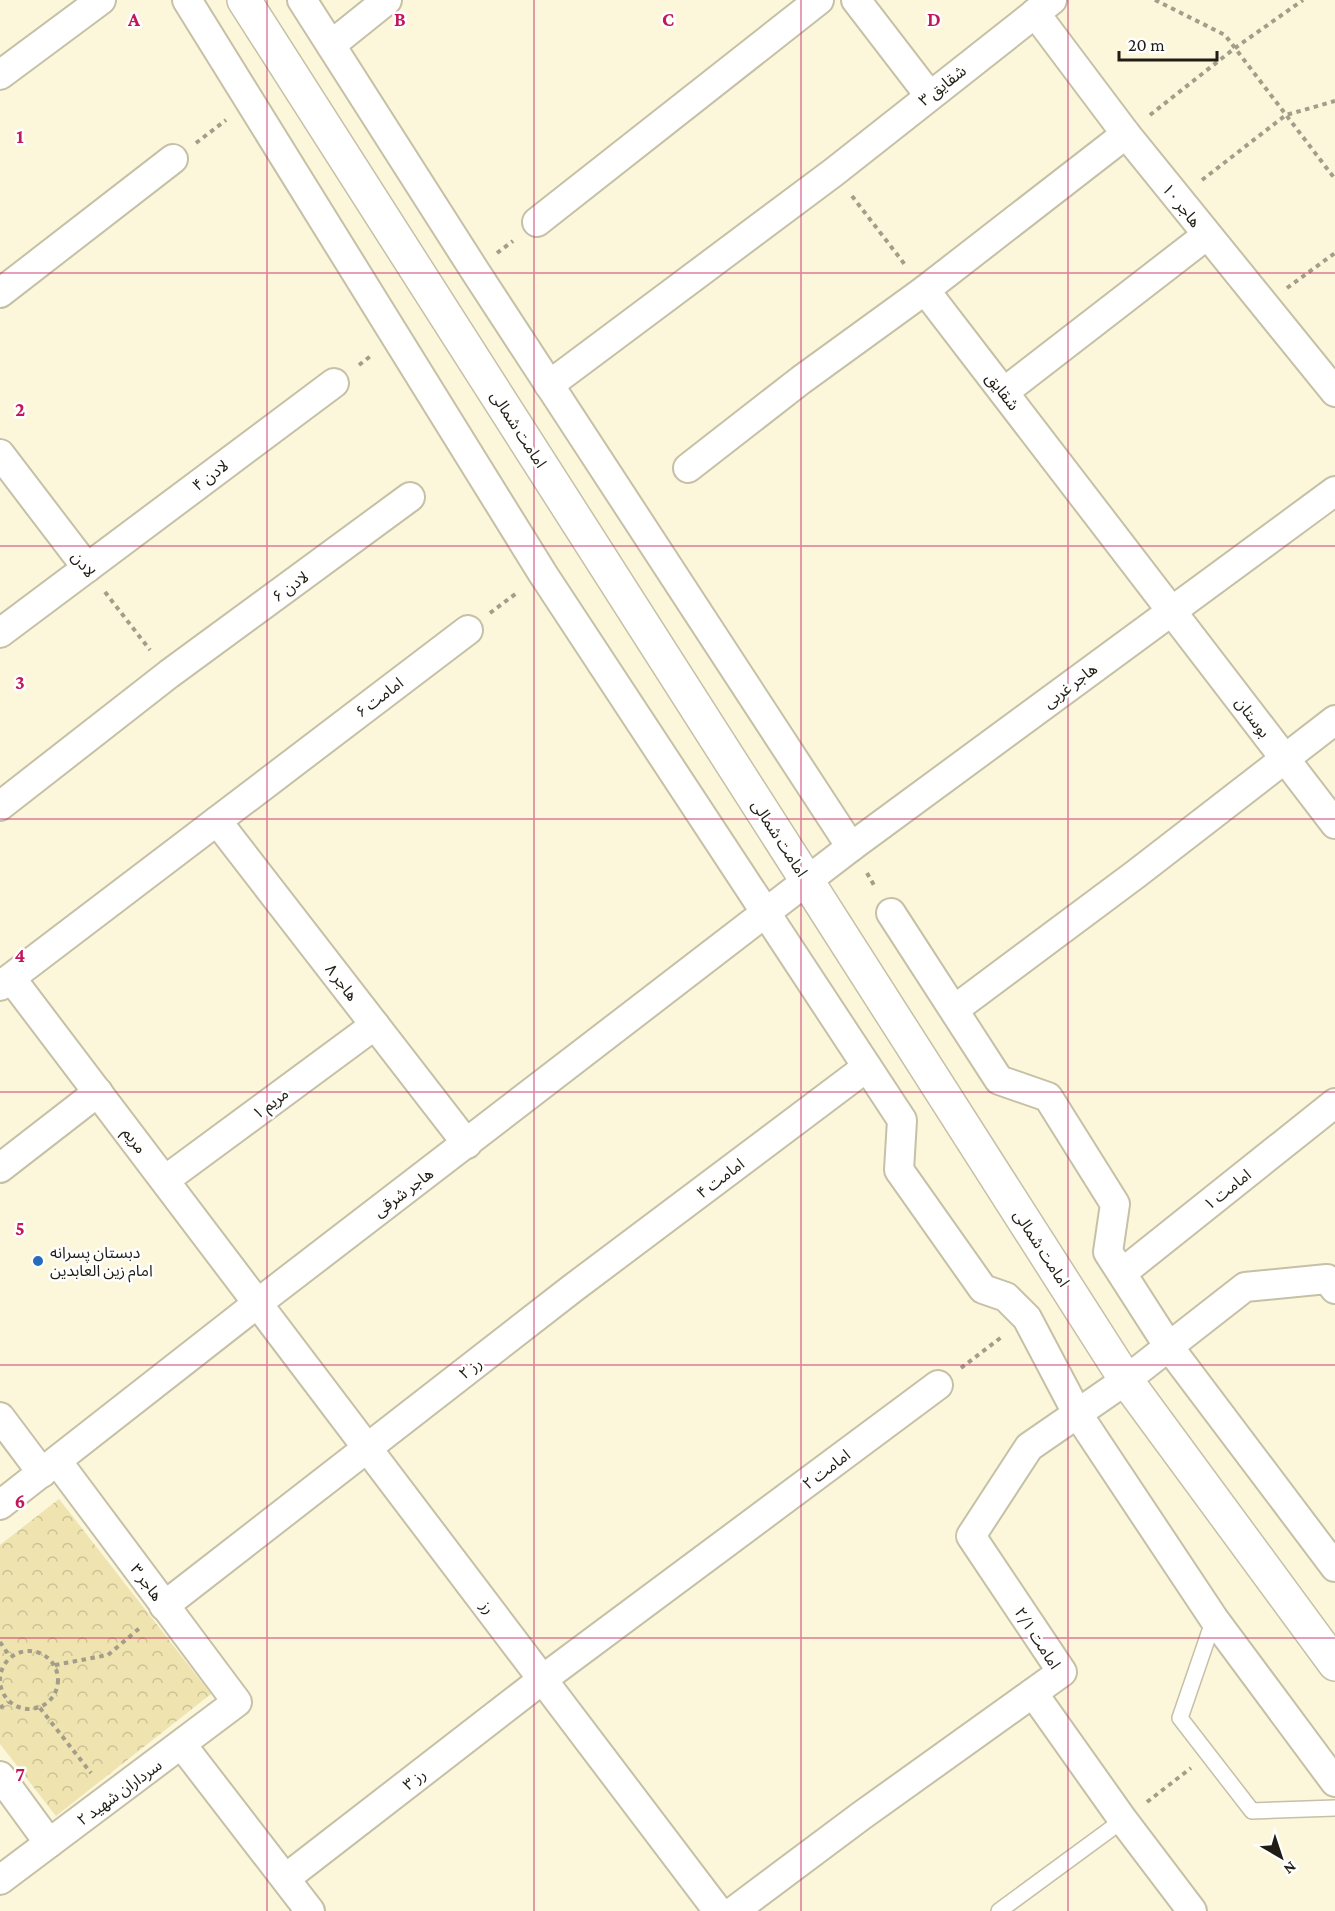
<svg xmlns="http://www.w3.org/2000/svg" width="1335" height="1911" font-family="'Crimson Pro','Noto Sans Arabic',serif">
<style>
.forest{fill:url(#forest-crowns)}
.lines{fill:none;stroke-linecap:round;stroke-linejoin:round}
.service-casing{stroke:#c5c0a6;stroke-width:18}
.minor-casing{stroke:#c5c0a6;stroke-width:32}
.secondary-casing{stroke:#c5c0a6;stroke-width:36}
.path{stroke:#a39e8a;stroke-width:4;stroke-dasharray:4.5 4.5;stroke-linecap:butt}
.service{stroke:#fff;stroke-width:15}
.minor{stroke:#fff;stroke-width:28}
.secondary{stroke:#fff;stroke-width:33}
.grid{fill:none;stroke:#c2185b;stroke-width:1.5;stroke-opacity:0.55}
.poi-dot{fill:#256cbc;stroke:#fff;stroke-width:2}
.labels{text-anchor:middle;stroke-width:5;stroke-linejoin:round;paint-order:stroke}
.street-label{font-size:16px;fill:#201e14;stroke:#fff}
.poi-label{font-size:16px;fill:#201e14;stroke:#fff;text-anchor:start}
.grid-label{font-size:20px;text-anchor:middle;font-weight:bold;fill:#c2185b;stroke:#fff;stroke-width:5;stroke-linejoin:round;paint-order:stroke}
</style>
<defs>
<pattern id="forest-crowns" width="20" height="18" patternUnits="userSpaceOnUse" patternTransform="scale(1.5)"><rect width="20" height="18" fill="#efe3af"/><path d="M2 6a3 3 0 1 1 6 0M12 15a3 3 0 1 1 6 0" fill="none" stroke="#cdc296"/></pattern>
</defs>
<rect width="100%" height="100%" fill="#fcf6db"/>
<path class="forest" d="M59 1499 211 1694 56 1816 0 1744V1545Z"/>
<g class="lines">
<defs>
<g id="service">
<path d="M1214 1619 1180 1718 1252 1811 1335 1808"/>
<path d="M999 1911 1123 1820"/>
</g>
<g id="minor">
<path d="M187 0 543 574 902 1120 899 1170 983 1289 1006 1297 1027 1318 1077 1413 1214 1619 1335 1782"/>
<path d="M302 0 475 271 851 847"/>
<path d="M856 0 929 95"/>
<path d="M1035 13 1126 134 1335 392"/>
<path d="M331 45 387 0"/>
<path d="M0 75 101 0"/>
<path d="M537 222 819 0"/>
<path d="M925 290 1335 824"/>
<path d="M0 293 173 159"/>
<path d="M549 385 834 172 1052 0"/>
<path d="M1004 392 1207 235"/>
<path d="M0 454 87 568"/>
<path d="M688 468 801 380 925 290 1126 134"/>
<path d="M0 633 334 383"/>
<path d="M0 806 169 674 410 497"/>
<path d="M217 821 467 1144"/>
<path d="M891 913 999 1080 1048 1097 1115 1204 1108 1252 1169 1347 1335 1567"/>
<path d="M11 978 718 1911"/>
<path d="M0 986 468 630"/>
<path d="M955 1009 1136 874 1335 720"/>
<path d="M0 1168 98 1092"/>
<path d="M165 1180 375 1025"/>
<path d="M1122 1273 1335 1103"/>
<path d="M0 1417 42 1473"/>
<path d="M0 1505 258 1303 851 847 1335 491"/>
<path d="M164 1606 573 1288 867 1067"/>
<path d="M1033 1693 1123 1820 1192 1911"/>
<path d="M182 1745 310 1911"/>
<path d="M0 1776 49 1843"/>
<path d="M286 1878 543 1679 938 1385"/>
<path d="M0 1880 237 1702 57 1461"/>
<path d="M734 1911 861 1816 1062 1672 971 1536 1029 1447 1126 1380 1245 1287 1327 1279 1335 1289"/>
</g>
<path id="secondary" d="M244 0 1126 1380 1335 1664"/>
</defs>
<use href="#service" class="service-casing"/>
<use href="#minor" class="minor-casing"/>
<use href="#secondary" class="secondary-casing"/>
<g class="path">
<path d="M1155 0 1225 35 1335 179"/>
<path d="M1150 115 1235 48 1303 0"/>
<path d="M196 143 226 120"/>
<path d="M1202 180 1286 115 1335 101"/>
<path d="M852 196 906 266"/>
<path d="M497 253 513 241"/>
<path d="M1287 288 1335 253"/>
<path d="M359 365 372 355"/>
<path d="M105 592 150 650"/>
<path d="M490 613 518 592"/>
<path d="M867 873 875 887"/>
<path d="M961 1368 1003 1336"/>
<path d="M0 1642 10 1657"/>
<circle cx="29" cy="1680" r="29"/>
<path d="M55 1665 108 1655 142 1626"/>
<path d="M0 1708 8 1702"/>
<path d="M40 1708 91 1773"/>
<path d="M1147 1802 1191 1768"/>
</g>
<use href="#service" class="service"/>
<use href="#minor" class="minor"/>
<use href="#secondary" class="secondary"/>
</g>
<path class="grid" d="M267 0V1911M534 0V1911M801 0V1911M1068 0V1911M0 273H1335M0 546H1335M0 819H1335M0 1092H1335M0 1365H1335M0 1638H1335"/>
<circle class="poi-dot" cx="38" cy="1261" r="6"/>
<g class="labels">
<g class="street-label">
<text transform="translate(942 85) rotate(-38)" y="6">شقایق ۳</text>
<text transform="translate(1182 205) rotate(51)" y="6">هاجر ۱۰</text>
<text transform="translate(1003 391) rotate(52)" y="6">شقایق</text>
<text transform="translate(519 429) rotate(57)" y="6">امامت شمالی</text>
<text transform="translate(210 475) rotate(-37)" y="6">لادن ۴</text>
<text transform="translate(84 564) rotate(53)" y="6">لادن</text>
<text transform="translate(290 586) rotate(-36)" y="6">لادن ۶</text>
<text transform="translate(1070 685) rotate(-37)" y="6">هاجر غربی</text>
<text transform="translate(379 697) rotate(-37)" y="6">امامت ۶</text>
<text transform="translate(1253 717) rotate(53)" y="6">بوستان</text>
<text transform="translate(780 838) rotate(57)" y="6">امامت شمالی</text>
<text transform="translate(342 982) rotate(52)" y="6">هاجر ۸</text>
<text transform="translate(270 1103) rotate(-37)" y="6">مریم ۱</text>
<text transform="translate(135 1140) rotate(53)" y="6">مریم</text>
<text transform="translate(720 1178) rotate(-37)" y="6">امامت ۴</text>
<text transform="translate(1227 1189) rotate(-38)" y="6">امامت ۱</text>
<text transform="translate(403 1192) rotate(-37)" y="6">هاجر شرقی</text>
<text transform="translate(1042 1248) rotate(57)" y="6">امامت شمالی</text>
<text transform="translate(470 1368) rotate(-38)" y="6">رز ۲</text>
<text transform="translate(826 1469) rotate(-37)" y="6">امامت ۲</text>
<text transform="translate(147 1582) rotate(53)" y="6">هاجر ۳</text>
<text transform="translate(488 1607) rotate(53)" y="6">رز</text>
<text transform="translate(1038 1638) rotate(57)" y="6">امامت ۲/۱</text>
<text transform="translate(414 1779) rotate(-38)" y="6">رز ۳</text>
<text transform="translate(119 1792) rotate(-36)" y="6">سرداران شهید ۲</text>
</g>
<g class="poi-label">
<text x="50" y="1258">دبستان پسرانه<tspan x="50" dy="18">امام زین العابدین</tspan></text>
</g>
</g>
<g class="grid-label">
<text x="134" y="26">A</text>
<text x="400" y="26">B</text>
<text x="668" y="26">C</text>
<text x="934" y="26">D</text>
<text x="20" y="143">1</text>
<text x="20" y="416">2</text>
<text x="20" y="689">3</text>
<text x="20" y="962">4</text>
<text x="20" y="1235">5</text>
<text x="20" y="1508">6</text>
<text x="20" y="1781">7</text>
</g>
<g transform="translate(1281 1857) rotate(141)" stroke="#ffffff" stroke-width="4.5" paint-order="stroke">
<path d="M0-4.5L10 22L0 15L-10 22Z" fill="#201e14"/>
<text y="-9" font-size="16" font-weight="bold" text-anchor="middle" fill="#201e14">N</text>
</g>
<path d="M1119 51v9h98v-9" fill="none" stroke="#201e14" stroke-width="3"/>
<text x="1128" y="51" font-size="18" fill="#201e14" stroke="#ffffff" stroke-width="4.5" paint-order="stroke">20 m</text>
</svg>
